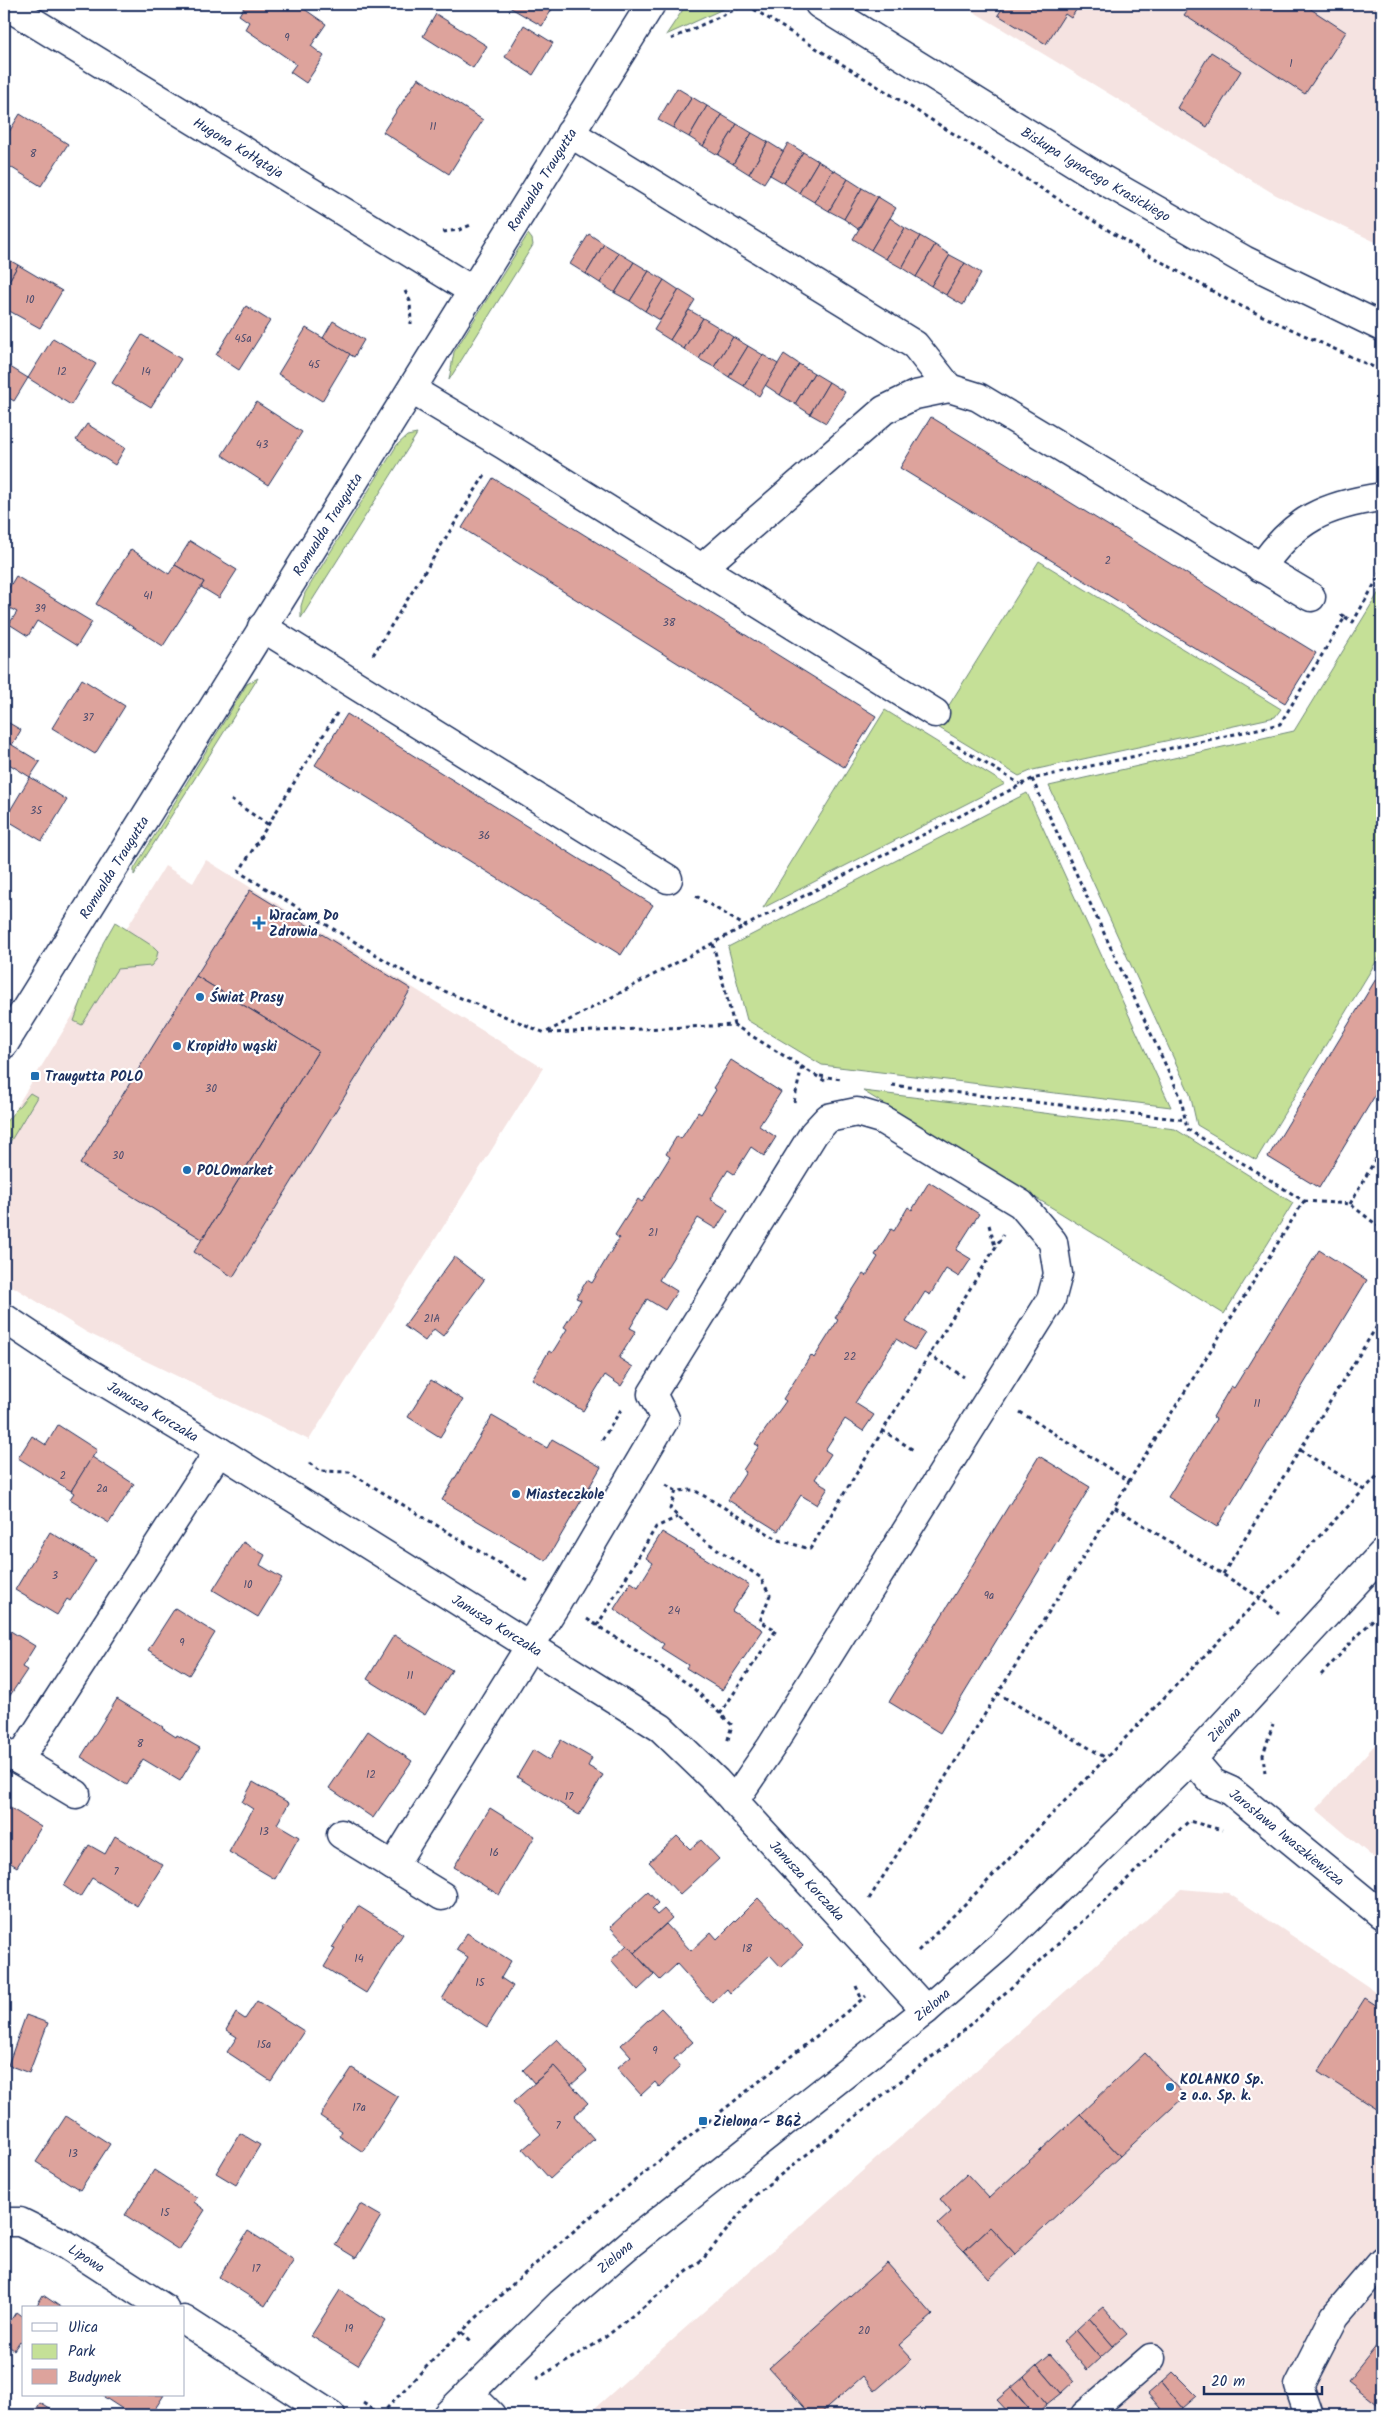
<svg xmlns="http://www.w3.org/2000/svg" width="1386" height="2419" font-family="Kalam,sans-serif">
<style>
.built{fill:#f5e3e1}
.green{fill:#c5e097;stroke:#70887a}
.building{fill:#dda39c;stroke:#1b2f5e}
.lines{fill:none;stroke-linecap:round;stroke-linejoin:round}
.minor-casing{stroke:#1b2f5e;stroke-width:31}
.path{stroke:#1b2f5e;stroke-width:3;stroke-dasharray:4 4;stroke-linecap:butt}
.minor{stroke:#fff;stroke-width:28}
.poi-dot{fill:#1f6fb2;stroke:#fff;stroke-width:2}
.labels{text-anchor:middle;stroke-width:4.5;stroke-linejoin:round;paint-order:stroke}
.number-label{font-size:11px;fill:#4c4c6e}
.street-label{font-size:14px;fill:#1b2f5e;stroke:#fff}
.poi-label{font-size:14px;font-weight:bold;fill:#1b2f5e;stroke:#fff;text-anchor:start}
</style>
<rect width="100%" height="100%" fill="#fff"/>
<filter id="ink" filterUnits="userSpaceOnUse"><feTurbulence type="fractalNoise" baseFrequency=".02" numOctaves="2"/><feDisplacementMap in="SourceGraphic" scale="10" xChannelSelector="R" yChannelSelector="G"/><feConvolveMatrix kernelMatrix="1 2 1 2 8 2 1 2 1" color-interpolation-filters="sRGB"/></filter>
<g filter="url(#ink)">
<g class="built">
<path d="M961 4H1382V245L1276 195Z"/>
<path d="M206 860 543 1068 309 1440 86 1332 4 1281V1127L165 866 193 883Z"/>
<path d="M1382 1737V1865L1316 1809Z"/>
<path d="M1181 1889 1228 1893 1382 1996V2415H587Z"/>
</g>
<g class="green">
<path d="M693 4H734L666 35 684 8Z"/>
<path d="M528 234 532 239 533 245 449 380 454 352Z"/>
<path d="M417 434 301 618V606L305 593 397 445 407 436Z"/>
<path d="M1039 561 1281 709 1275 717 1033 770 1019 776 936 726Z"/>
<path d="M1382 587V952L1256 1160 1197 1125 1190 1094 1049 786 1294 731Z"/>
<path d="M258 678 134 875V869L247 684Z"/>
<path d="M885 710 1005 784 763 908Z"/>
<path d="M1027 793 1171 1107 822 1065 747 1020 728 947Z"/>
<path d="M115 922 154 947 158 951 156 960 151 966 117 969 82 1025 74 1021 103 943Z"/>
<path d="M863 1091 1175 1129 1293 1203 1224 1314Z"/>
<path d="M30 1093 37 1097 4 1152V1124Z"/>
</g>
<g class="building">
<path d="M246 4H297L326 24 311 46 324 56 306 83 290 72 296 64 245 29 249 22 239 15Z"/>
<path d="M504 4H555L542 26Z"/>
<path d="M1005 4H1080L1071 18 1065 14 1046 44 998 15Z"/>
<path d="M1192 4H1303L1346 32 1305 94 1184 15Z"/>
<path d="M436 14 487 46 473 68 423 36Z"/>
<path d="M524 25 553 43 533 75 505 57Z"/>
<path d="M1211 52 1241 71 1207 127 1177 108Z"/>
<path d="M418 78 483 120 449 174 383 132Z"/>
<path d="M677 88 692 97 673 128 658 120Z"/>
<path d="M692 97 707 106 689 137 673 128Z"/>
<path d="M707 106 722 115 703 146 689 137Z"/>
<path d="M20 114 68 144 41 186 4 163V140Z"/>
<path d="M722 115 737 124 718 155 703 146Z"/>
<path d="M737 124 752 133 733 164 718 155Z"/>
<path d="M752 133 768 142 749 174 733 164Z"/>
<path d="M768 142 784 152 764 183 749 174Z"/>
<path d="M788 143 803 152 784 183 770 175Z"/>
<path d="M803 152 818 161 799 193 784 183Z"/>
<path d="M818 161 833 170 814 202 799 193Z"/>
<path d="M833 170 848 179 829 211 814 202Z"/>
<path d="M848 179 862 188 844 219 829 211Z"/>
<path d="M862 188 878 197 858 229 844 219Z"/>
<path d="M878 197 896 208 871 250 853 239Z"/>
<path d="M890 218 905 228 886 259 871 250Z"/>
<path d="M905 228 920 236 902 268 886 259Z"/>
<path d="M589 234 604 244 586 274 570 264Z"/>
<path d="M920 236 935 245 916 277 902 268Z"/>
<path d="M604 244 619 253 600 283 586 274Z"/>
<path d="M935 245 950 255 931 286 916 277Z"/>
<path d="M619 253 634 262 615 293 600 283Z"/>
<path d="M950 255 965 263 946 295 931 286Z"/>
<path d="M4 257 18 265 4 290Z"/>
<path d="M634 262 649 271 630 301 615 293Z"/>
<path d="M965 263 981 273 963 305 946 295Z"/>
<path d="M18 265 62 291 40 328 4 308V290Z"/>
<path d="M649 271 664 280 645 311 630 301Z"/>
<path d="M664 280 679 290 660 320 645 311Z"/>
<path d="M679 290 695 300 670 340 654 330Z"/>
<path d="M246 306 270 321 239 370 216 355Z"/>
<path d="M689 310 703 318 684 349 670 340Z"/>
<path d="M703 318 718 327 699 359 684 349Z"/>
<path d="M333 321 364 340 354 357 323 338Z"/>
<path d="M718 327 733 337 714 367 699 359Z"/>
<path d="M306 328 350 354 322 401 278 374Z"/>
<path d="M142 335 181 359 151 407 112 383Z"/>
<path d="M733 337 748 346 729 377 714 367Z"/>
<path d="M53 338 96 364 71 405 28 378Z"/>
<path d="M748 346 763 355 744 386 729 377Z"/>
<path d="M784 354 799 364 780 395 765 385Z"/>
<path d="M763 355 778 364 759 396 744 386Z"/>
<path d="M799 364 814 373 795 404 780 395Z"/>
<path d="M7 365 28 378 14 401 4 395V371Z"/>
<path d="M814 373 829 382 810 414 795 404Z"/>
<path d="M829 382 845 392 826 423 810 414Z"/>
<path d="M256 402 302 432 268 485 222 455Z"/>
<path d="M931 417 1316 653 1285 703 900 468Z"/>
<path d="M87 424 125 448 115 465 76 440Z"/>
<path d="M493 478 876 716 844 767 462 528Z"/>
<path d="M190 541 237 570 219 598 201 587 204 582 175 565Z"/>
<path d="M131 549 169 574 175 565 204 582 163 646 96 604Z"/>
<path d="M16 576 92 622 77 646 37 621 28 636 9 624 17 612 4 605V596Z"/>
<path d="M82 679 125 706 95 754 52 728Z"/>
<path d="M347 714 653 905 621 955 315 765Z"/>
<path d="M4 720 21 730 12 745 4 740Z"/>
<path d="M4 740 40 762 30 777 4 761Z"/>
<path d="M30 777 67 800 42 841 5 819Z"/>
<path d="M250 890 411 989 233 1277 194 1252 318 1051 196 976Z"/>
<path d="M1382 969V1084L1319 1188 1268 1157Z"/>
<path d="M196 976 318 1051 202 1239 80 1164Z"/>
<path d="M731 1060 781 1092 759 1126 776 1137 764 1156 751 1147 734 1174 728 1170 710 1199 728 1210 716 1229 698 1218 659 1280 677 1291 665 1310 647 1299 630 1328 636 1331 619 1358 633 1367 621 1386 605 1375 583 1411 532 1379 549 1351 552 1353 567 1329 564 1327 581 1300 576 1298 587 1280 592 1283 619 1238 615 1235 638 1199 642 1202 670 1157 666 1154 677 1136 681 1139 698 1112 701 1114 716 1090 713 1088Z"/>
<path d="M929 1182 979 1214 956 1250 971 1259 959 1277 946 1269 930 1295 925 1292 906 1322 925 1333 914 1350 896 1339 855 1403 874 1415 863 1431 845 1419 825 1450 831 1454 815 1479 828 1488 817 1505 801 1495 778 1531 728 1500 746 1472 743 1470 759 1446 755 1444 786 1401 783 1399 811 1355 814 1358 838 1320 835 1318 863 1274 866 1276 878 1257 875 1255 891 1229 894 1231 908 1207 912 1210Z"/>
<path d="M1319 1250 1367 1280 1217 1527 1168 1497 1216 1419 1213 1417 1231 1386 1234 1388Z"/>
<path d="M454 1257 484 1280 443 1336 434 1329 425 1341 404 1326Z"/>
<path d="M431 1380 463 1400 440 1437 408 1417Z"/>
<path d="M492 1416 547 1448 552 1439 601 1467 546 1561 442 1500Z"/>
<path d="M58 1425 97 1450 71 1491 18 1458 32 1436 46 1445Z"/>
<path d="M1039 1456 1090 1487 940 1733 889 1702Z"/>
<path d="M92 1457 134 1484 109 1523 70 1499 74 1493 71 1491Z"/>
<path d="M50 1532 96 1560 70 1601 67 1599 57 1615 15 1590Z"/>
<path d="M662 1532 749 1585 732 1611 763 1630 722 1690 686 1668 688 1665 661 1648 664 1644 614 1609 631 1582 638 1587 653 1563 646 1558Z"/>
<path d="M243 1542 265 1555 260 1565 282 1578 258 1617 213 1590Z"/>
<path d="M175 1608 215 1633 189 1675 148 1650Z"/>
<path d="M4 1627 35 1646 22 1667 27 1670 11 1694 4 1690Z"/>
<path d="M394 1635 452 1670 425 1715 367 1679Z"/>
<path d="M4 1690 11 1694 4 1707Z"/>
<path d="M117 1699 163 1727 162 1728 176 1737 177 1735 200 1748 180 1781 143 1759 127 1785 81 1757Z"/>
<path d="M368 1731 412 1761 373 1818 329 1788Z"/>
<path d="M561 1740 592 1758 588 1766 603 1775 579 1815 517 1777 533 1750 549 1760Z"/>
<path d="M253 1782 289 1803 277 1824 299 1837 275 1879 229 1852 253 1809 242 1802Z"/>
<path d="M4 1804 41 1827 17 1867 4 1859Z"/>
<path d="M490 1808 535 1836 499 1895 454 1867Z"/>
<path d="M115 1836 163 1865 137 1906 92 1878 80 1897 64 1886 89 1845 105 1854Z"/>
<path d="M677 1836 690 1849 701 1840 719 1859 680 1895 649 1862Z"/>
<path d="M648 1892 658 1903 652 1909 657 1915 664 1909 672 1918 634 1953 610 1927Z"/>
<path d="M758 1898 803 1946 781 1967 770 1955 730 1993 727 1989 712 2003 677 1964 660 1980 634 1953 666 1924 691 1951 711 1932 717 1939Z"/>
<path d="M358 1906 403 1934 366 1993 324 1967 335 1949 332 1948Z"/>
<path d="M467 1933 511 1961 501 1978 513 1986 487 2027 442 1999 468 1957 456 1950Z"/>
<path d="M627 1945 654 1975 638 1990 611 1960Z"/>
<path d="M1365 1998 1382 2009V2113L1318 2072Z"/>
<path d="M257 2001 304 2031 271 2081 227 2052 237 2037 226 2030 236 2013 245 2019Z"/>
<path d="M661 2008 693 2042 674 2059 680 2067 659 2087 655 2082 641 2095 617 2068 631 2056 621 2045Z"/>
<path d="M26 2015 48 2023 29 2073 8 2065Z"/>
<path d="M557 2039 587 2071 571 2085 554 2066 534 2083 523 2070Z"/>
<path d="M1145 2053 1185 2096 1120 2156 1080 2114Z"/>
<path d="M554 2066 588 2103 574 2116 594 2139 550 2179 523 2149 541 2134 513 2102Z"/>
<path d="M352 2068 398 2097 363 2152 339 2136 342 2131 320 2116Z"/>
<path d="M1080 2114 1120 2156 1015 2254 990 2227 964 2251 938 2224 951 2212 940 2199 967 2174 989 2198Z"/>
<path d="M66 2116 110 2144 80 2190 36 2162Z"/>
<path d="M240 2133 260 2145 236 2185 216 2173Z"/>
<path d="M154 2170 197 2198 194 2202 205 2210 179 2250 125 2215Z"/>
<path d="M360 2204 381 2216 356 2258 335 2245Z"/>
<path d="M990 2227 1015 2254 989 2279 964 2251Z"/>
<path d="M248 2231 294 2260 265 2306 219 2277Z"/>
<path d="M887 2263 933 2315 899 2345 912 2359 875 2391 863 2376 819 2415H811L769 2368Z"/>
<path d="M340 2290 386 2320 358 2365 311 2336Z"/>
<path d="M43 2295 62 2308H35Z"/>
<path d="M1103 2307 1127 2334 1113 2346 1089 2318Z"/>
<path d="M16 2312 24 2318V2344L20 2341 14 2350 4 2343V2331Z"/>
<path d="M1089 2318 1113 2346 1100 2358 1076 2330Z"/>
<path d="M1076 2330 1100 2358 1087 2370 1063 2342Z"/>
<path d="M1382 2339V2408L1348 2381Z"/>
<path d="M1050 2354 1074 2381 1061 2393 1037 2365Z"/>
<path d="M1037 2365 1061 2393 1047 2404 1024 2377Z"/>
<path d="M1173 2372 1197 2396 1183 2408 1162 2382Z"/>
<path d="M1024 2377 1047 2404 1035 2415 1011 2388Z"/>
<path d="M1162 2382 1183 2408 1175 2415H1166L1148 2394Z"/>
<path d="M1011 2388 1034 2415H1011L997 2400Z"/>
<path d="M105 2395H164L151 2415H127L123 2412 124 2410 104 2397Z"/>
<path d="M40 2403 60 2415H33Z"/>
</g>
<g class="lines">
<defs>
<g id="minor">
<path id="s1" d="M4 4 473 291"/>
<path id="s2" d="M819 4 1093 174 1244 260 1382 327"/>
<path d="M570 133 915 345 949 388"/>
<path d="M412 390 504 445 935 713"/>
<path d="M702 568 884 410 915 395 949 388 978 397 1311 597"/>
<path d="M1261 568C1294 519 1325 505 1382 497"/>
<path d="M262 627 668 879"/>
<path id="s3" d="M4 1044 651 4"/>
<path id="s4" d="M4 1318 61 1356 219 1451 661 1728 716 1781 926 2010"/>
<path d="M4 1751 76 1794"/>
<path id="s5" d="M1192 1759 1213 1783 1231 1791 1382 1915"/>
<path d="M19 1760 219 1451"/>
<path d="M341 1834 393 1866 558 1601 665 1419 652 1394 814 1133 828 1118 857 1112 881 1119 1021 1204 1053 1242 1058 1274 1051 1300 771 1747 734 1801"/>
<path d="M393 1866 442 1896"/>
<path id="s6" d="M4 2222H20L65 2244 164 2308"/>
<path d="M184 2320 331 2415"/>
<path d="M469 2393 491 2415"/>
<path id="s7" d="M447 2415 561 2303 632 2242 926 2010 1000 1946 1192 1759 1382 1554"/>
<path d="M1085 2415 1151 2358"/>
<path d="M1309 2415 1299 2386 1335 2316 1382 2261"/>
</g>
</defs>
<use href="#minor" class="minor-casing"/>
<g class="path">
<path d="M747 5 1132 245 1228 300 1382 371"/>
<path d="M671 39 747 4"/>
<path d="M443 232 459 230 473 224"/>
<path d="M405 291 410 301 411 324"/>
<path d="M1345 617 1353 622 1382 571"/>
<path d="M373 655 486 473"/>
<path d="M337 713 239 872 418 980 545 1033 745 926"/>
<path d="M950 742 1020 784"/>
<path d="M1032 779 1181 1098 1187 1129 1304 1201 1129 1481"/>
<path d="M231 800 269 825"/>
<path d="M696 896 745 926 1032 779 1280 724 1345 617 1340 614"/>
<path d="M713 944 734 1025"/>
<path d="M549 1033 734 1025 828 1083"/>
<path d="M820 1076 841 1079"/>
<path d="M892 1085 1186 1120"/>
<path d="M794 1102 802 1066"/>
<path d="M1304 1201 1350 1204 1382 1229"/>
<path d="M1350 1204 1382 1148"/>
<path d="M989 1225 995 1246"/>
<path d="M928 1354 964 1377"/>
<path d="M1020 1412 1129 1481 1114 1507 1261 1598 1279 1613"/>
<path d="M882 1430 915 1451"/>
<path d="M602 1440 622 1408"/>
<path d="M1300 1450 1364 1490"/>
<path d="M309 1463 320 1471 349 1472 530 1582"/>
<path d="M666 1485 676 1491 694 1490 779 1540 810 1549 1003 1235"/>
<path d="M676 1491 670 1509 702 1539 760 1577 770 1595 760 1621 776 1630 720 1714"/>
<path d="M1223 1574 1382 1318"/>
<path d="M587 1619 690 1685 732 1725 727 1743"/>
<path d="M597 1626 656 1527 678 1517"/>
<path d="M1321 1675 1382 1610"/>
<path d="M997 1693 1106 1758"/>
<path d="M1265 1773 1263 1755 1273 1724"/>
<path d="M869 1899 1114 1508"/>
<path d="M918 1951 980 1889 1382 1471"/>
<path d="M856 1986 862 2000"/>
<path d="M462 2332 472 2342"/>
<path d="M536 2379 602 2340 704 2258 756 2194 947 2045 1024 1976 1189 1821 1222 1830"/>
<path d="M363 2403 382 2415"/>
<path d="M381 2415C524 2256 701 2131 866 1996"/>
</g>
<use href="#minor" class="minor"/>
</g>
</g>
<g class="poi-dot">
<path d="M256.5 915.5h5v5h5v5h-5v5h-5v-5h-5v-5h5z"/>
<circle cx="200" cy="997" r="5"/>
<circle cx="177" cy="1046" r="5"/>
<rect x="30" y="1071" width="10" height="10" rx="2.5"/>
<circle cx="187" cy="1170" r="5"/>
<circle cx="516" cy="1494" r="5"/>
<circle cx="1170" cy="2087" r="5"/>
<rect x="698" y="2116" width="10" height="10" rx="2.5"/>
</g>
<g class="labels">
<g class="number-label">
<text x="287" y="41">9</text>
<text x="1291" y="67">1</text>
<text x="433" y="130">11</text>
<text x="33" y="157">8</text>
<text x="30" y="303">10</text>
<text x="243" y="342">45a</text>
<text x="314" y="368">45</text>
<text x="62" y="375">12</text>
<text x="146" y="375">14</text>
<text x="262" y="448">43</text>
<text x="1108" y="564">2</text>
<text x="148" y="599">41</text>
<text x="40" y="612">39</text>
<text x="669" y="626">38</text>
<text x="88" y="721">37</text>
<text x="36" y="814">35</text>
<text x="484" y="839">36</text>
<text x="211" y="1092">30</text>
<text x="118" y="1159">30</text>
<text x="653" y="1236">21</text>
<text x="432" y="1322">21A</text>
<text x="850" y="1360">22</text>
<text x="1257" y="1407">11</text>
<text x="63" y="1479">2</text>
<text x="102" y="1492">2a</text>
<text x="55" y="1579">3</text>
<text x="248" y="1588">10</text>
<text x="989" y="1599">9a</text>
<text x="674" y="1614">24</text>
<text x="182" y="1646">9</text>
<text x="410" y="1679">11</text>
<text x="140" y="1747">8</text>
<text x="371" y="1778">12</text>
<text x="569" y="1800">17</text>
<text x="264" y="1835">13</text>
<text x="494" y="1856">16</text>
<text x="116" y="1875">7</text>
<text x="747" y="1952">18</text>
<text x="359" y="1962">14</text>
<text x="480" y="1986">15</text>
<text x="264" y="2048">15a</text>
<text x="655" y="2054">9</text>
<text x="359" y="2111">17a</text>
<text x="558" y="2129">7</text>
<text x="73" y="2157">13</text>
<text x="165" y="2216">15</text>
<text x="256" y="2272">17</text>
<text x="349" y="2332">19</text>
<text x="864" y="2334">20</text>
</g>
<g class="street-label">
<text dy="5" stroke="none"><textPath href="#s1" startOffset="275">Hugona Kołłątaja</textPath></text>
<text dy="5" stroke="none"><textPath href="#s2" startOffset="325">Biskupa Ignacego Krasickiego</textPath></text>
<text dy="5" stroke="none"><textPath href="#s3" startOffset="1018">Romualda Traugutta</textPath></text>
<text dy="5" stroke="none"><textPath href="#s3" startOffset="612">Romualda Traugutta</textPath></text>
<text dy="5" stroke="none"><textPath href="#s3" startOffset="208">Romualda Traugutta</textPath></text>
<text dy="5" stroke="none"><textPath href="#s4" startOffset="176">Janusza Korczaka</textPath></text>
<text dy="5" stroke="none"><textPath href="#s4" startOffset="581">Janusza Korczaka</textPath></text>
<text dy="5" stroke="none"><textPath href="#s7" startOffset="1041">Zielona</textPath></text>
<text dy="5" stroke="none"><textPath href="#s5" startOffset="124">Jarosława Iwaszkiewicza</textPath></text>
<text dy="5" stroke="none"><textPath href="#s4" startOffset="986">Janusza Korczaka</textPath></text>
<text dy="5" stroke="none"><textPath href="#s7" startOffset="636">Zielona</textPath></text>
<text dy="5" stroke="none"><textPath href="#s7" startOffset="231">Zielona</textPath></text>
<text dy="5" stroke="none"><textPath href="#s6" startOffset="92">Lipowa</textPath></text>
</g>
<g class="poi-label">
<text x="269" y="920">Wracam Do<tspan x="269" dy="16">Zdrowia</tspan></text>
<text x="210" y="1002">Świat Prasy</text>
<text x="187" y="1051">Kropidło wąski</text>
<text x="45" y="1081">Traugutta POLO</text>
<text x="197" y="1175">POLOmarket</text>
<text x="526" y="1499">Miasteczkole</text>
<text x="1180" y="2084">KOLANKO Sp.<tspan x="1180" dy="16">z o.o. Sp. k.</tspan></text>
<text x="713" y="2126">Zielona - BGŻ</text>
</g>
</g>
<rect width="1386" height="2419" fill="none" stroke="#fff" stroke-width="20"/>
<rect x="10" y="10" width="1366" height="2399" fill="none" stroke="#1b2f5e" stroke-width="2" filter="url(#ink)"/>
<rect x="22" y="2306" width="162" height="90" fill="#ffffff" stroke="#a4acbf"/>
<rect x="32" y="2323" width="25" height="8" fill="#ffffff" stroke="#a4acbf"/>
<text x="68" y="2332" font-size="15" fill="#1b2f5e">Ulica</text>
<rect x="32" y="2344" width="25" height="15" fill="#c5e097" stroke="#a4acbf"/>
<text x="68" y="2356" font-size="15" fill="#1b2f5e">Park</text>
<rect x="32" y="2369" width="25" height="15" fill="#dda39c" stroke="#a4acbf"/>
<text x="68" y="2382" font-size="15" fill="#1b2f5e">Budynek</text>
<path d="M1204 2386v8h118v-8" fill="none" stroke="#1b2f5e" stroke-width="2.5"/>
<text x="1211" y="2386" font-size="15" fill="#1b2f5e" stroke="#ffffff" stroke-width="4" paint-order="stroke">20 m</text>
</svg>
